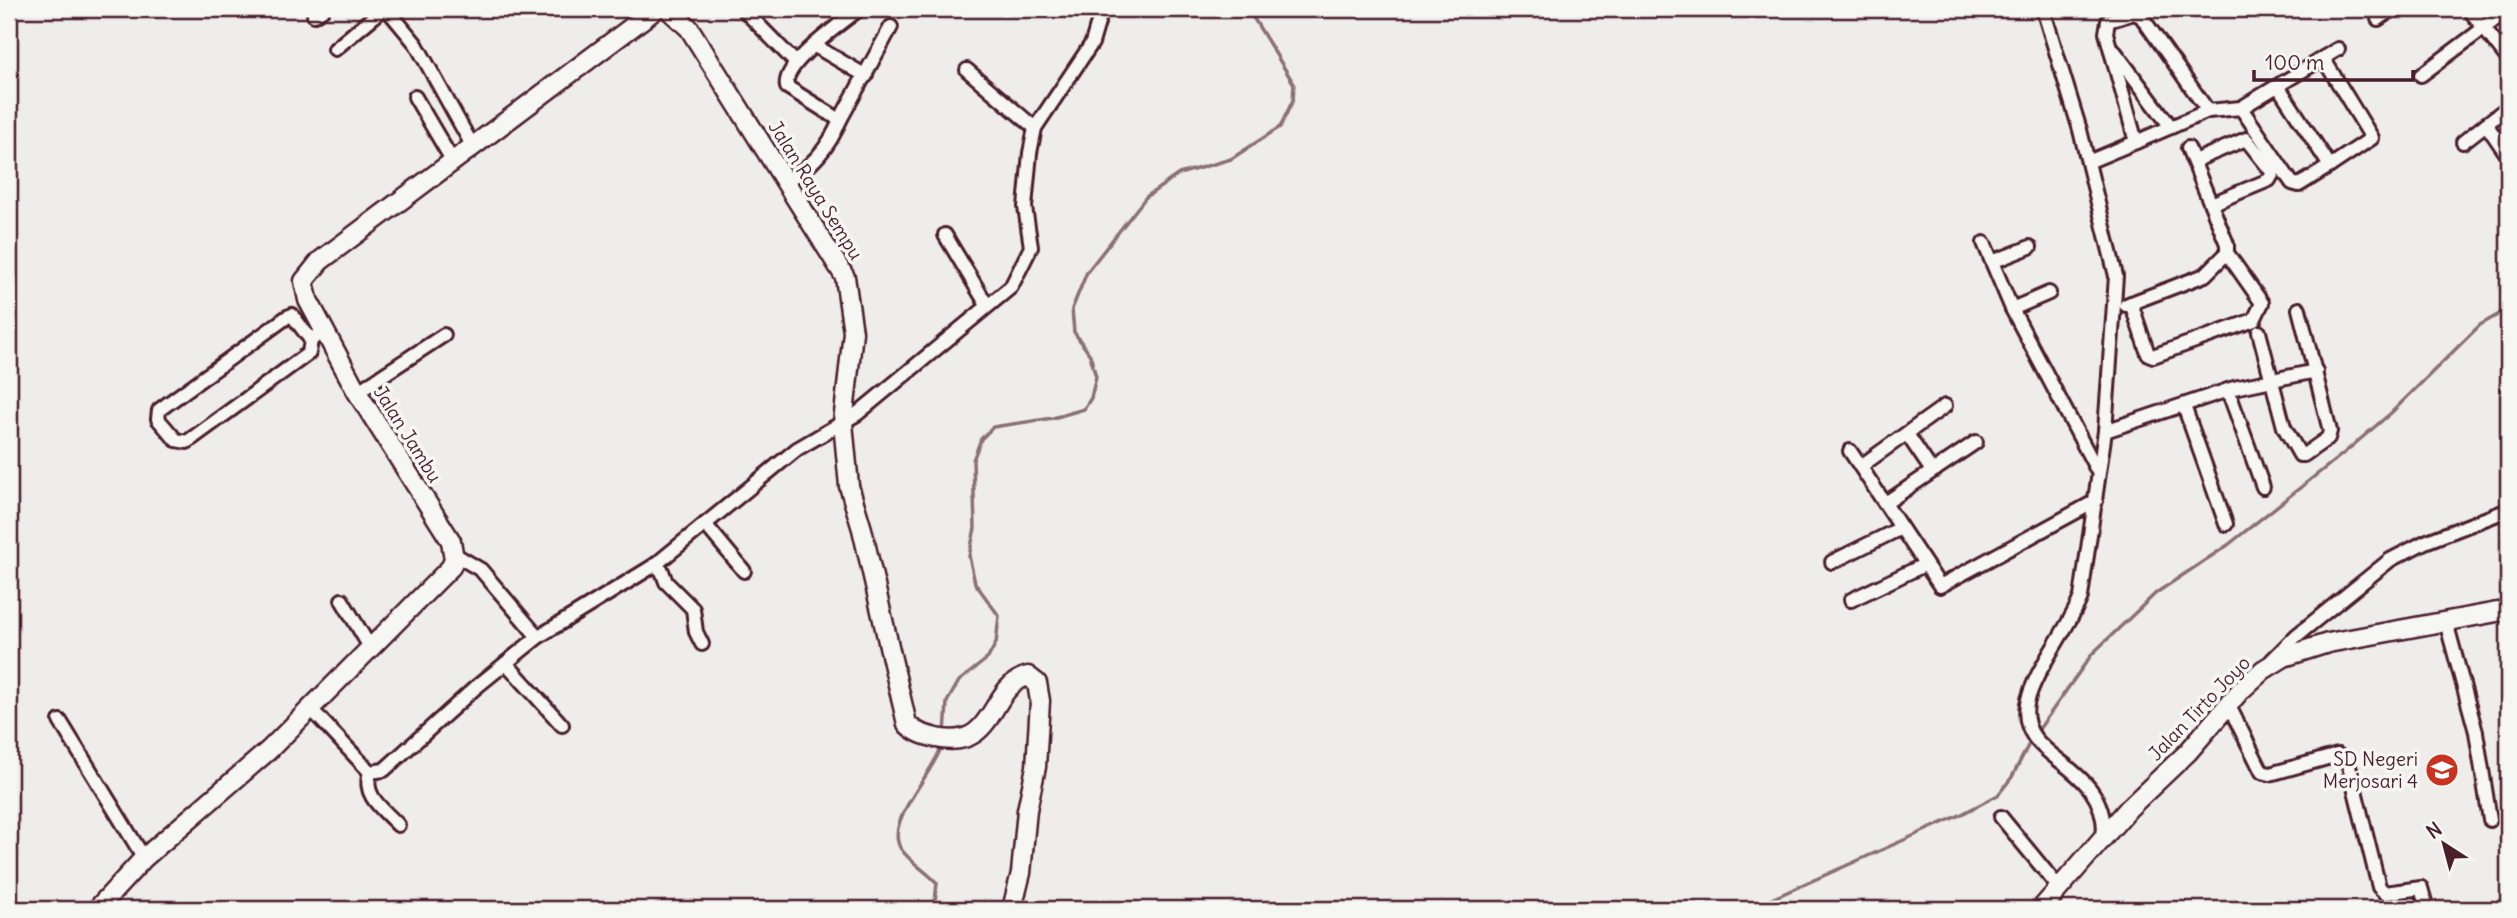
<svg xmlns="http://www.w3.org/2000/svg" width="2517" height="918" font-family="Delius,sans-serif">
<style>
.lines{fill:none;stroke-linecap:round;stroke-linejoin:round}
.stream{stroke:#8a6f74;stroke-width:3.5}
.street-casing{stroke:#4a1f2b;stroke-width:18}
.secondary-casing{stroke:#4a1f2b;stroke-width:23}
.street{stroke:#f6f6f2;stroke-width:12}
.secondary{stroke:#f6f6f2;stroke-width:18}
.labels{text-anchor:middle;stroke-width:7;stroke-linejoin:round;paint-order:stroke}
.street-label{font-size:19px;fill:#4a1f2b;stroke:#f6f6f2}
.poi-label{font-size:19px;fill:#4a1f2b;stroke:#f6f6f2;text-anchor:end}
</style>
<rect width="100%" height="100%" fill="#efedea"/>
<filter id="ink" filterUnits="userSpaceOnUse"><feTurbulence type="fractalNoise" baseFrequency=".0143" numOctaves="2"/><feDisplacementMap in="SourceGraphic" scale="14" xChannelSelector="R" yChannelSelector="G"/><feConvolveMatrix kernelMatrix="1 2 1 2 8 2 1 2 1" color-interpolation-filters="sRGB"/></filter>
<g filter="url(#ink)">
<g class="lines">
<g class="stream">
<path d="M2037 732 2092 654 2156 593 2228 545 2344 453 2391 413 2480 325 2508 309"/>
<path d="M945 735 947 702 959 681 988 658 996 643 999 616 975 583 969 556 975 528 973 460 981 439 993 427 1053 418 1084 409 1091 398 1096 377 1090 355 1074 332 1072 309 1087 272 1146 197 1179 174 1231 159 1280 127 1293 100 1294 84 1248 9"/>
<path d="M920 909 935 902 937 883C926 871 910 862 901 849 883 822 933 775 942 745"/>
<path d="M1749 909 1960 815 1998 795 2012 777 2032 738"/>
</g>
<defs>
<g id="street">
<path d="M387 9 416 44 472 145"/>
<path d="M743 9 795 62"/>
<path d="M859 9C841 24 781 64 787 87L840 120 891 27"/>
<path d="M2043 9 2080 130 2116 276 2105 431 2081 597C2068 630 2033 672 2027 704 2017 762 2107 760 2104 836"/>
<path d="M2469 9 2508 59"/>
<path d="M314 15 323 9"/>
<path d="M2378 19 2393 9"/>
<path d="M815 46 866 76"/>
<path d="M335 49 383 9"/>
<path d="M2115 52 2171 127"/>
<path d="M2323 58 2372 138 2330 166"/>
<path d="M967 70 1035 128"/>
<path d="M2421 75 2508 10"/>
<path d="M415 97 452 160"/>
<path d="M2241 108 2338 49"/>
<path d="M2486 124 2508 156"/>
<path d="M2136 142 2208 111 2241 108 2292 183 2299 185 2330 166 2278 86"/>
<path d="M2463 142 2508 107"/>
<path d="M2194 161 2246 139 2273 173 2269 180 2211 204"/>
<path d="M2088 162 2136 142 2106 33 2108 21 2134 13 2141 16 2208 111"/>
<path d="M785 182C811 168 829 148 840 120"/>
<path d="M945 235 987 305"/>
<path d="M1984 243 2012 309 2098 472"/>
<path d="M1992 262 2030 247"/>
<path d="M2131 303 2148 354 2153 356 2254 320 2262 303 2227 253V244L2188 148"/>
<path d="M2126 305 2205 275 2227 253"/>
<path d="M2012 309 2049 293"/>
<path d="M2259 332 2284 427 2300 455H2304L2328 438 2330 431 2299 309"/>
<path d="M311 340 292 315 287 317 159 410 158 419 176 440 187 442 309 353 311 340 324 331"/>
<path d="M2228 390 2263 487"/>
<path d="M357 392 444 335"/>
<path d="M2184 406 2226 524"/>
<path d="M2105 431 2234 388 2316 371"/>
<path d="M1907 434 1932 471"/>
<path d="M1850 451 1940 586 2096 501"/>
<path d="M1861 466 1945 406"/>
<path d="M1887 502 1976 442"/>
<path d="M705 524 744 571"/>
<path d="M454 554 481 570 538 637"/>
<path d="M1832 562 1901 528"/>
<path d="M655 565 662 571 666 582 693 609 696 632 702 644"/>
<path d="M342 600 371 649"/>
<path d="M1851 600 1924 565"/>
<path d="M2446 622 2476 732 2490 820"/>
<path d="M2272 660 2296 636 2390 560 2425 542 2508 510"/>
<path d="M506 663 562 725"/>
<path d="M2228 704 2262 772 2270 774 2338 755 2348 762 2379 887 2385 893 2421 888 2427 909"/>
<path d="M311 709 370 772 384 770 475 688 538 637 655 565 797 449 857 414 1011 287 1031 247 1025 207 1030 153 1035 128 1092 43 1102 9"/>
<path d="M60 721 144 858"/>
<path d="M370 772C362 796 383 809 398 825"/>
<path d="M2001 817 2060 889"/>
</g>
<g id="secondary">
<path d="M668 9 689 28 845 277 853 332 843 423 849 486 862 529 907 724C916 733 925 735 936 738 998 751 987 687 1028 676L1037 683 1040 701 1036 767 1027 810 1021 873 1012 909"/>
<path d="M97 909 144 858 269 750 451 567 454 559 451 541 357 392 308 300 304 281 320 261 656 9"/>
<path d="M2041 909 2129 808 2188 752 2240 691 2263 670 2284 657 2328 643 2508 610"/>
</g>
</defs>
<use href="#street" class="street-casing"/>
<use href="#secondary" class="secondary-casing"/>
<use href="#street" class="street"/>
<use href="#secondary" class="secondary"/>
</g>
</g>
<defs>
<symbol id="school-disc" viewBox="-11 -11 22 22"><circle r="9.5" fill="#c8321e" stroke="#f6f6f2"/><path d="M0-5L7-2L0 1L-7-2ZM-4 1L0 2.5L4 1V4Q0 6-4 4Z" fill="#fff"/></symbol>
</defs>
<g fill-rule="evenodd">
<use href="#school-disc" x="2423" y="751" width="38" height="38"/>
</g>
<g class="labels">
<g class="street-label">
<text transform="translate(816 190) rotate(58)" y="7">Jalan Raya Sempu</text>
<text transform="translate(408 434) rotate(58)" y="7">Jalan Jambu</text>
<text transform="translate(2199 708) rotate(-46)" y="7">Jalan Tirto Joyo</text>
</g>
<g class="poi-label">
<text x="2418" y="766">SD Negeri<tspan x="2418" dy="22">Merjosari 4</tspan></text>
</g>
</g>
<rect width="2517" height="918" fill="none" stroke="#f6f6f2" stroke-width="35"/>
<rect x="18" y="18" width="2482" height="883" fill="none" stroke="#4a1f2b" stroke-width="2.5" filter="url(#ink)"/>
<g transform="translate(2444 844) rotate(324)" stroke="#f6f6f2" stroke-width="5" paint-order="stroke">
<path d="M0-5L12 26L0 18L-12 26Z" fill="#4a1f2b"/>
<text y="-10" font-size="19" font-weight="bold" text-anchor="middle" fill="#4a1f2b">N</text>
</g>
<path d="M2254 70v10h159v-10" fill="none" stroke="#4a1f2b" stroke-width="3.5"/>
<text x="2265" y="70" font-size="21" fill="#4a1f2b" stroke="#f6f6f2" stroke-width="5" paint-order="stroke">100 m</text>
</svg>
